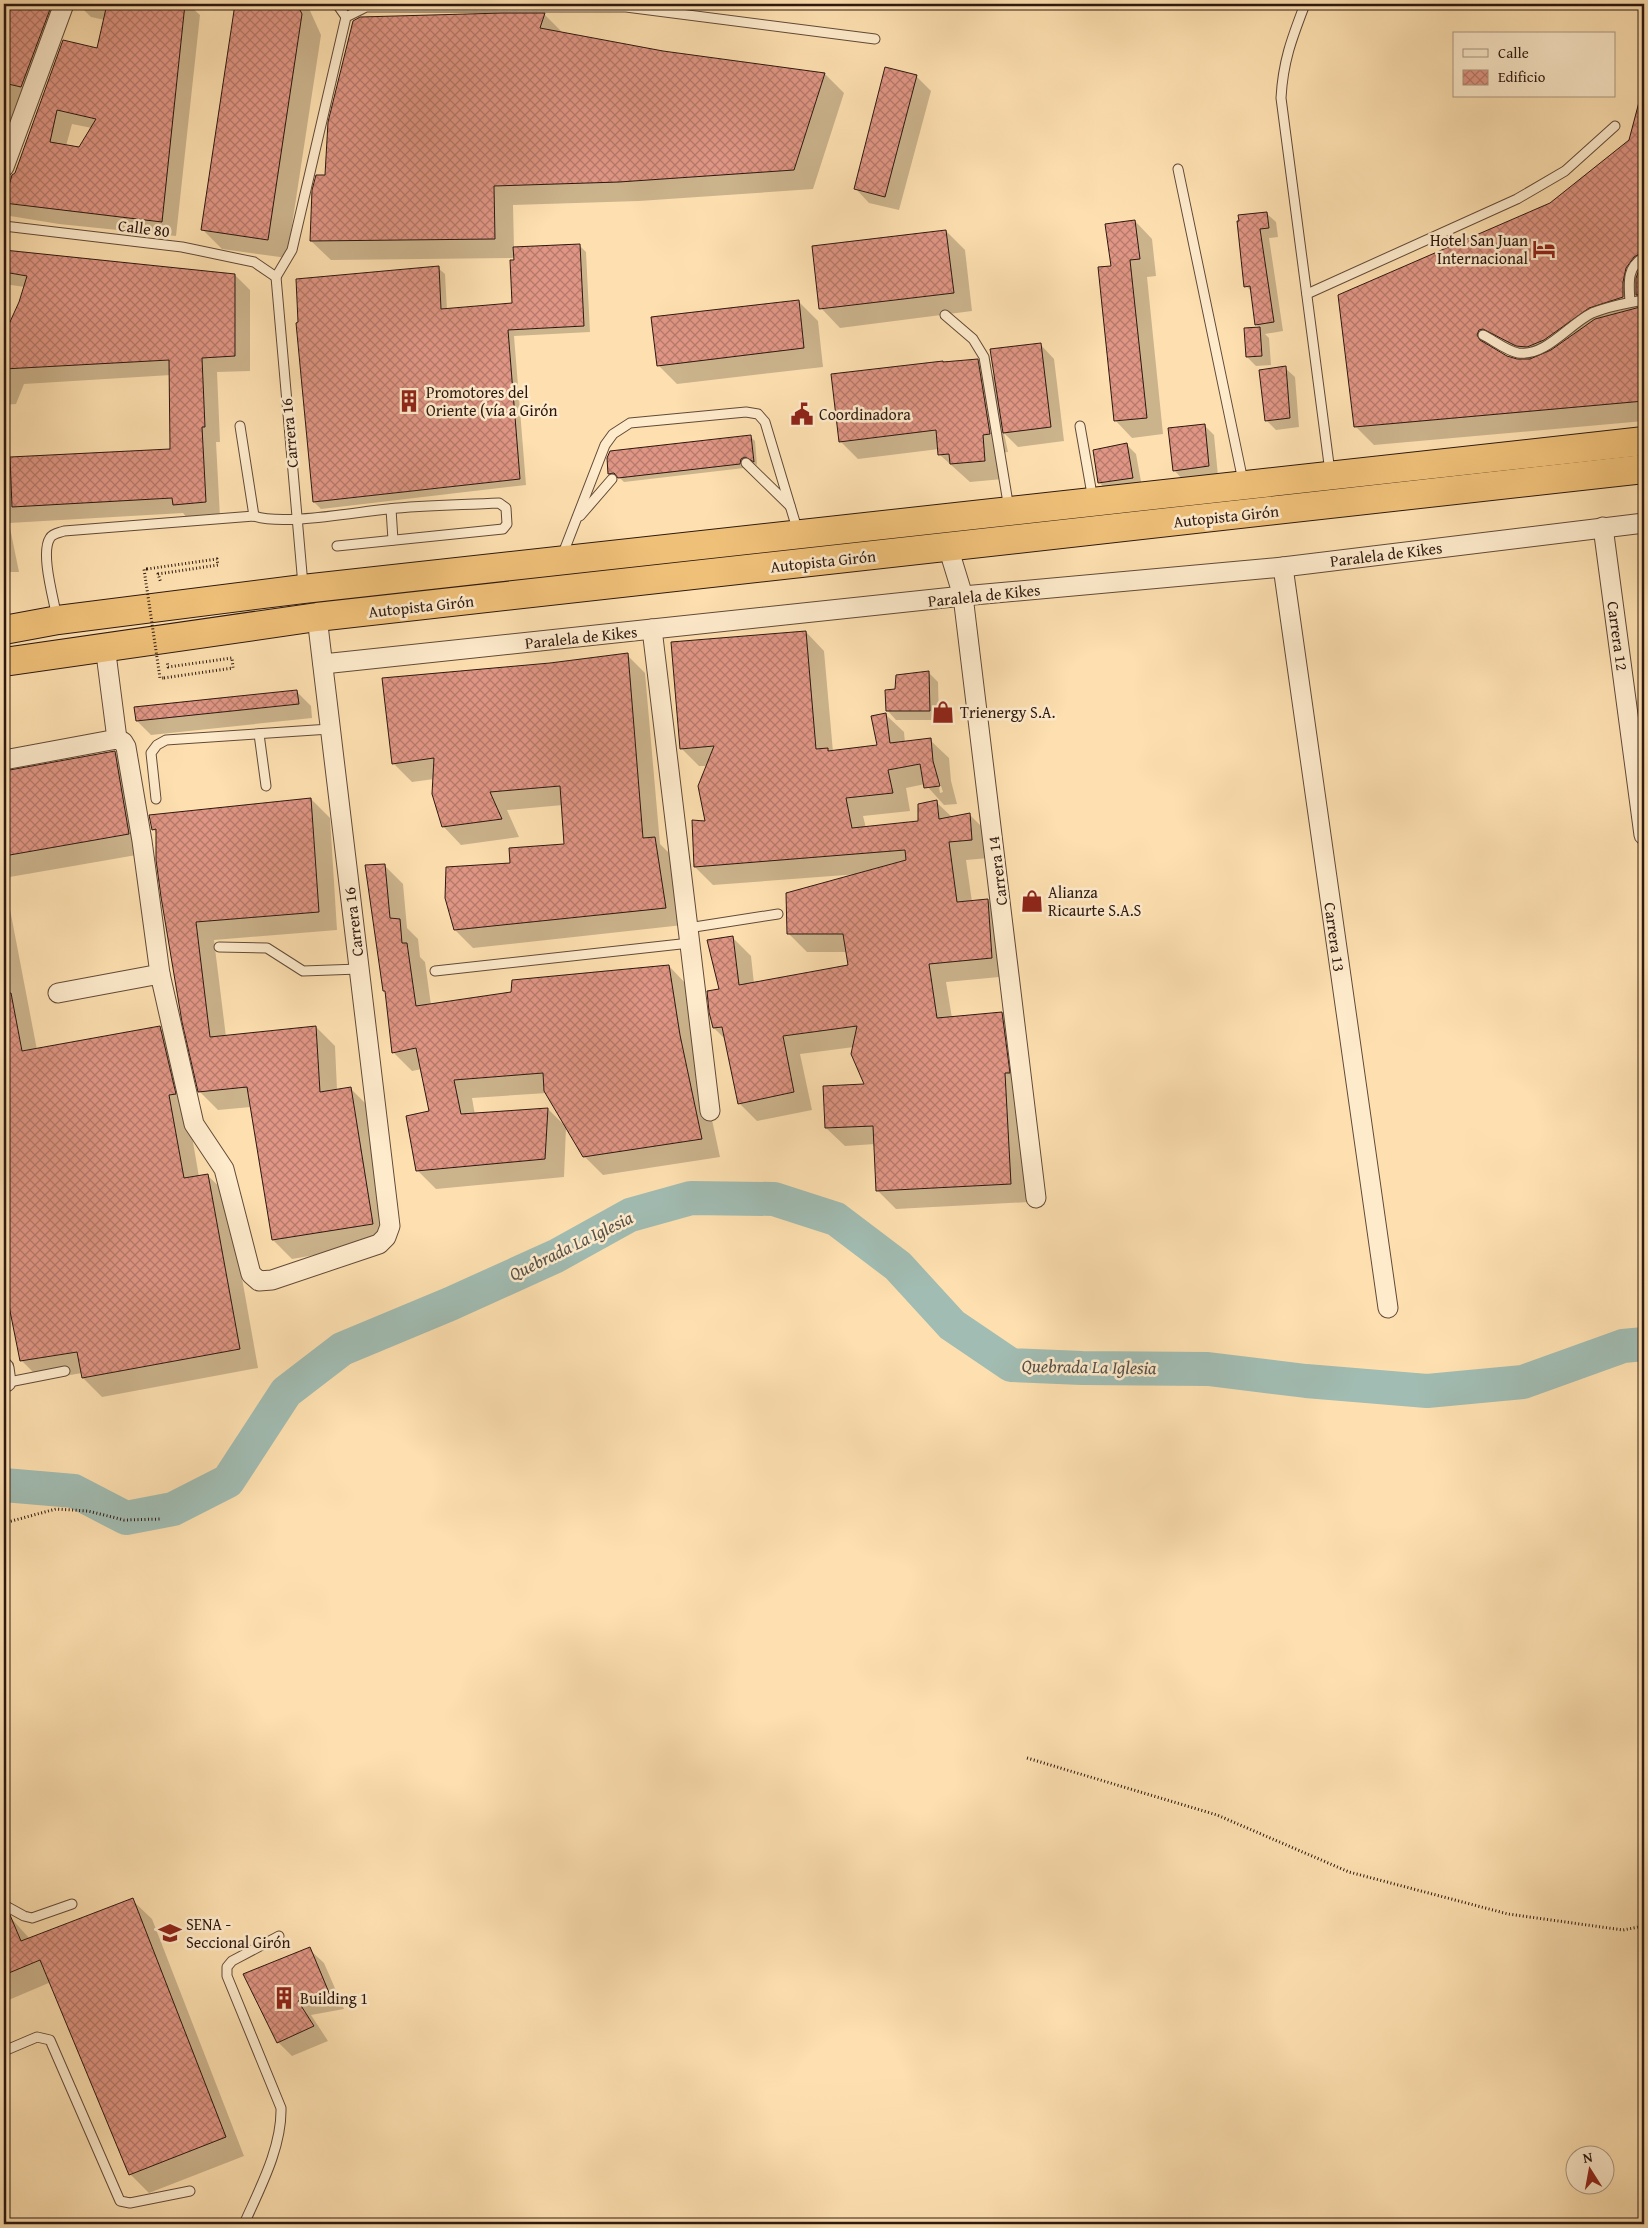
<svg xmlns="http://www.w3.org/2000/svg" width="1648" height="2228" font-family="'Gentium Book Plus',serif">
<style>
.shadow{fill:#0003;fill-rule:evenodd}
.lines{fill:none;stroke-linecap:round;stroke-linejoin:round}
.river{stroke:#a1bcb2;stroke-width:34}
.building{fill:url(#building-cross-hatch);stroke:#2d1810;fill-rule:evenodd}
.service-casing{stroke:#614a38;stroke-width:11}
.minor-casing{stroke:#614a38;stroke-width:21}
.trunk-casing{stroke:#2d1810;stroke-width:30}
.path{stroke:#2d1810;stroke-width:3;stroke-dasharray:1 2.5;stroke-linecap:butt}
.service{stroke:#feebcc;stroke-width:9}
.minor{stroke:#feebcc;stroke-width:19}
.trunk{stroke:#efc078;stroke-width:28}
.path-bridge{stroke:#2d1810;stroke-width:3;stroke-dasharray:1 2.5;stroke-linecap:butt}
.labels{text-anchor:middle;stroke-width:5;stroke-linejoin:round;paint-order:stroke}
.street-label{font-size:16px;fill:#2d1810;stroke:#feebcc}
.poi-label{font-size:16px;fill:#2d1810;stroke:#feebcc;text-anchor:start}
.water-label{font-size:18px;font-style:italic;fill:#565149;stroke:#feebcc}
</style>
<defs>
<pattern id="building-cross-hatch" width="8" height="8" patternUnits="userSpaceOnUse" patternTransform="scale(1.25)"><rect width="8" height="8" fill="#e09684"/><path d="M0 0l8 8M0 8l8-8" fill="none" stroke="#b6796b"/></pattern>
</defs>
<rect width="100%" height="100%" fill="#fee0b0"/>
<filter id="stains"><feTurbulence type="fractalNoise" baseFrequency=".004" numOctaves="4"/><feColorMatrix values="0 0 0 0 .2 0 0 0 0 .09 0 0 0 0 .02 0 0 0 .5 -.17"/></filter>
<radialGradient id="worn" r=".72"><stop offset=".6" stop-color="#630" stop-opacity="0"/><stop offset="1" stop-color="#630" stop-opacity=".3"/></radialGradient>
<g class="shadow">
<path d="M4 4H188L200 15 176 236 59 224 4 215ZM77 7 82 8 91 17 105 20 98 49 16 172 8 178 68 14ZM72 124 92 128 80 149 66 146Z"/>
<path d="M236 4H307L321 35 287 258 222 249 203 230Z"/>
<path d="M545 15 564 34 662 52 825 74 844 93 813 189 639 201 513 205 514 248 579 245 586 252 590 332 514 336 526 485 321 509 314 502 297 324 438 268 445 274 447 310 514 304 515 258 331 260 311 241 360 18Z"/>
<path d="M916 76 931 91 899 210 869 203 855 188Z"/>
<path d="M1644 88V302L1642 299V308L1644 307V421L1374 445 1356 427 1551 204 1630 141ZM1503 347 1528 360 1512 359 1496 350Z"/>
<path d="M1266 213 1276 222 1278 237 1269 238 1283 331 1265 334 1269 338 1271 365 1256 366 1247 357 1245 329 1260 328 1256 324 1252 292 1246 286 1240 222Z"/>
<path d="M1135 221 1152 239 1156 276 1147 277 1163 434 1132 438 1115 420 1112 267Z"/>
<path d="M946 231 965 250 972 311 840 328 821 308Z"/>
<path d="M4 257 235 275 250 290V371L217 372 220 442H216L220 517 189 520 183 513 9 523 19 572H4V458L171 451V375L24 384 16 404 4 405V338L21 302 25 287 4 284Z"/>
<path d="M798 301 818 321 823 367 677 384 658 365Z"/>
<path d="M1040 344 1054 359 1064 441 1018 447 1004 433 1008 452 1000 453 1003 479 970 482 940 455 939 449 858 459 840 441 944 364 977 360 996 379Z"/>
<path d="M1285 368 1295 377 1299 427 1276 430 1266 420Z"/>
<path d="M1204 425 1214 435 1218 476 1183 480 1174 470Z"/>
<path d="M750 436 755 441 757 465 750 461 745 463 744 468 624 482 619 477 614 478 610 473Z"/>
<path d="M1127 445 1136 454 1142 487 1108 492 1099 482Z"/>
<path d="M806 632 824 651 833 752 878 746 885 714 904 732 905 743 930 740 949 758 951 781 957 804 944 805 925 784 906 788 910 811 863 816 866 828 919 822 936 802 953 818 969 814 988 833 989 858 966 860 972 902 988 900 1006 918 1010 976 946 982 952 1018 1002 1013 1020 1032 1029 1202 896 1209 878 1191 875 1144 845 1146 826 1128 866 1085 854 1047 800 1054 812 1110 757 1121 739 1103 726 1040 714 1028 733 938 751 956 754 984 849 966 847 952H807L788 933 859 874 713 885 695 867 707 822 708 766H699L681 748ZM939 780 943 792 940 793 939 786Z"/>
<path d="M627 655 645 673 660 844 672 856 683 925 473 948 455 930 565 845 563 805 507 810 519 837 461 845 443 826 434 779 412 782 394 764 383 679 550 664Z"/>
<path d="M929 673 938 682 939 720H896L887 710 896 690Z"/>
<path d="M297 692 311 706 312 718 151 735 137 721Z"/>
<path d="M115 752 134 772 148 853 4 878 37 1050 160 1028 179 1047 188 1113 199 1177 207 1175 227 1194 258 1368 102 1397 83 1378 82 1373 41 1380 22 1361 4 1275V772Z"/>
<path d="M311 799 330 818 337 930 214 940 226 1037 316 1027 335 1046 337 1090 350 1088 369 1107 391 1242 292 1259 273 1240 251 1107 218 1110 199 1091 158 834 153 829Z"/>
<path d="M384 865 403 884 407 928 418 939 420 957 425 962 431 1005 669 966 687 985 698 1055 720 1157 603 1175 584 1156 547 1093 472 1098 475 1115 548 1109 566 1127 564 1177 436 1189 417 1170 431 1112 422 1069 412 1071 394 1053 387 994 384 990Z"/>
<path d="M132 1900 152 1919 244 2156 149 2193 130 2174 51 1982 4 2002V1914L9 1916 30 1939Z"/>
<path d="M309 1949 324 1963 344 2009 311 2015 328 2041 292 2056 278 2042Z"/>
</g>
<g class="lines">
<path class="river" d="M4 1485 74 1491 126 1518 173 1509 228 1481 286 1392 342 1349 450 1304 556 1256 630 1215 691 1198 774 1199 836 1219 898 1266 952 1325 1011 1365 1082 1368 1208 1369 1306 1381 1427 1391 1523 1382 1623 1346 1644 1344"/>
</g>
<g class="building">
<path d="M4 4H52L21 87 4 83Z"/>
<path d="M107 4H185L162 222 4 203 12 175 15 173 63 40 97 48ZM57 110 96 119 79 147 50 142Z"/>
<path d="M235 4H297L302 14 268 240 201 230Z"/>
<path d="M503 13H545L540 28 663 51 825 73 794 170 619 182 494 186 495 239 310 241 312 190 316 175H325L328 122 353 21 360 17Z"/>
<path d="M885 67 917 75 885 197 854 189Z"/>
<path d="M1639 102 1644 103V251L1634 257 1626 268 1623 282V297L1589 308 1544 340 1527 347 1516 346 1483 329 1479 330 1477 335 1480 340 1507 356 1517 359H1530L1551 350 1595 319 1644 306V401L1354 427 1338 295 1550 203 1629 140Z"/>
<path d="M1267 212 1269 228 1260 229 1274 322 1255 325 1250 286 1244 287 1237 221H1239L1238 215Z"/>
<path d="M1135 220 1140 259 1130 260 1147 418 1114 421 1098 267 1111 266 1105 224Z"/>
<path d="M946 230 954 293 819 309 812 246Z"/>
<path d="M580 244 584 326 508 330 520 479 313 502 296 323 298 322 296 279 439 266 441 309 512 303 510 260H514L513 247Z"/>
<path d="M4 250 235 274V356L202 358 205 427H202L206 502 173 505 172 498 12 507 10 457 170 449 169 360 4 369V335L19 302 27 276 4 272Z"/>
<path d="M1644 265V294L1636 295V278L1639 270Z"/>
<path d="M799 300 804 348 657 366 651 317Z"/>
<path d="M1260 327 1262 356 1246 357 1244 328Z"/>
<path d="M1041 343 1051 427 1003 433 990 349Z"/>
<path d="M978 359 990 434 983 435 985 461 950 464 949 454 938 455 936 430 839 442 831 374 943 361V362Z"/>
<path d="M1286 366 1290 418 1265 421 1259 370Z"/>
<path d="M1205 424 1209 466 1173 471 1168 428Z"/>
<path d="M751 435 754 462 745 457 741 459 740 464 618 478 614 473 608 474 607 458 610 451Z"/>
<path d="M1127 443 1133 478 1098 483 1093 450Z"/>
<path d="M806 631 816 749 828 748V751L877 745 871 716 886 713 890 743 931 738 933 761 940 786 924 788 920 764 888 770 893 793 846 798 852 828 918 821V804L937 800 939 819 970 813 972 840 949 842 957 902 988 899 992 958 929 964 937 1018 1002 1012 1010 1073H1005L1011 1184 876 1191 873 1126 825 1128 823 1086 864 1084 851 1054 857 1026 783 1036 794 1092 738 1104 722 1027 713 1028 709 1012 707 991 719 989 707 940 733 936 739 985 848 965 843 934H787L786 893 906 860 905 850 694 867 692 820 705 821 698 786 714 746 680 749 671 642Z"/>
<path d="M628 653 643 838 655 837 666 908 454 930 445 898 446 867 510 863 509 848 564 844 560 786 490 792 502 819 442 827 432 794 434 758 392 764 382 678 550 663Z"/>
<path d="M929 671 930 711H886L885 690 895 689 896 675Z"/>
<path d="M297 690 299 704 136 721 134 707Z"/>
<path d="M115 751 129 834 4 856V771Z"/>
<path d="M311 798 319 912 196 922 210 1037 316 1026 320 1092 351 1087 373 1224 272 1240 247 1087 198 1092 182 1022 161 897 156 860V829L152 830 149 815Z"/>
<path d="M385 864 390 918 400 919 402 943H407L416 1006 511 992 512 980 669 965 680 1035 702 1139 583 1157 544 1091 543 1073 454 1080 461 1114 548 1108 545 1159 416 1171 406 1116 429 1111 416 1048 392 1053 385 991H383L365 865Z"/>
<path d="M11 993 22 1051 160 1026 176 1094 169 1095 184 1178 208 1174 240 1349 82 1378 77 1352 20 1361 4 1281V994Z"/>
<path d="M133 1898 226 2137 129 2175 40 1960 4 1975V1912L10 1915 21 1941Z"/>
<path d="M310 1947 330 1995 298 2001 314 2026 277 2043 243 1974Z"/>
</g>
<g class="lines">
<defs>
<g id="service">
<path d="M337 4 346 17"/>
<path d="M1305 4C1292 38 1283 61 1281 98L1330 472"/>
<path d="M1178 169 1243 481"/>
<path d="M4 226 182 247 254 262 276 277"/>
<path d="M276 277 292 250 346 17 366 7H626L875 39"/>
<path d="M276 277 303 585"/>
<path d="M1307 294 1517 199 1565 171 1615 126"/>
<path d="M1630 302C1629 283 1626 268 1644 257"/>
<path d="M945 315 973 339 984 357 1009 509"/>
<path d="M1483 335C1493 340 1507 351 1518 353 1546 357 1569 324 1592 313 1609 306 1626 303 1644 300"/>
<path d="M240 426 254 516"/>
<path d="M1080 426 1093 500"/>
<path d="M746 463 790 506"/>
<path d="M391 509 393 540"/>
<path d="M580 516 612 479"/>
<path d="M562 556 605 445 613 434 630 423 746 412 758 414 765 422 798 532"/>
<path d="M57 618C54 600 40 553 50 538 53 533 59 533 64 531L254 516C283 526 355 512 388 509 425 505 462 505 499 503L506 508 507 524 503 529 337 546"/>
<path d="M259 734 266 786"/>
<path d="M156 799 151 753 157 745 166 740 330 729"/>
<path d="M688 928 778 914"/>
<path d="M219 947 267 948 303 971 359 969"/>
<path d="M435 971 690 943"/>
<path d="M4 1383 65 1371"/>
<path d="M4 1905 24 1916 32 1918 72 1904"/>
<path d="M4 2051 37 2037 50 2040 120 2201 130 2203 190 2191"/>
<path d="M244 2224C260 2188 282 2147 281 2108L227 1976V1967L232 1961 279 1936"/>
</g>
<g id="minor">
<path d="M4 167 64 4"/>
<path d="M1603 527 1644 835"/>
<path d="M948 547 963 596 1036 1198"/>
<path d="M1283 567 1388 1308"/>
<path d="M652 629 710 1111"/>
<path d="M105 646 117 739"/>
<path d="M323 664 963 596 1283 567 1644 523"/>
<path d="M4 760 117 739 123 742 126 747 142 841 160 974"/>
<path d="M58 993 160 974 194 1124 224 1169 251 1274 259 1281 272 1280 379 1244 386 1237 390 1226 317 617"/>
<path d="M4 1368 6 1382"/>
</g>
<g id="trunk">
<path d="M4 630 58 620 303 589 1644 441"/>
<path d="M4 662 317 617 1644 469"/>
</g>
</defs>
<use href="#service" class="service-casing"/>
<use href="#minor" class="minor-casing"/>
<use href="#trunk" class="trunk-casing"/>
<g class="path">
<path d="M147 569 217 559 218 565 158 574 161 583"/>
<path d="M164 678 233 668 232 658 168 667 167 661"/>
<path d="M4 1523 56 1509 88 1511 124 1520 162 1519"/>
<path d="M1027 1758 1217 1815 1349 1872 1508 1914 1623 1930 1644 1926"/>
</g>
<use href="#service" class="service"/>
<use href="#minor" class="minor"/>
<use href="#trunk" class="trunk"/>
<path class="path-bridge" d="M147 569H144L160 678H164"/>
</g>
<defs>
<symbol id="hotel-bare" viewBox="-9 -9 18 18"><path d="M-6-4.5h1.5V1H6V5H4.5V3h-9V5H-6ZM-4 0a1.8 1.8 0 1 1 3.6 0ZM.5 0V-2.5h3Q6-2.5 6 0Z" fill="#8f2418" stroke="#feebcc" stroke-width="2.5" paint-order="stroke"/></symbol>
<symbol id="building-bare" viewBox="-9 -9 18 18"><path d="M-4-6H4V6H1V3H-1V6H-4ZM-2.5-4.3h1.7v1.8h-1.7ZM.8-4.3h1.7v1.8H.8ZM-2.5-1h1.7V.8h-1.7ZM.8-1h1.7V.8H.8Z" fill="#8f2418" stroke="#feebcc" stroke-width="2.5" paint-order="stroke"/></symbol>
<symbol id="civic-bare" viewBox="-9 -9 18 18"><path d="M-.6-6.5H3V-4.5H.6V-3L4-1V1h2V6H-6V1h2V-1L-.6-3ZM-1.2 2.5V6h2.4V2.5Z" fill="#8f2418" stroke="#feebcc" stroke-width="2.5" paint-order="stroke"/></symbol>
<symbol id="shop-bare" viewBox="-9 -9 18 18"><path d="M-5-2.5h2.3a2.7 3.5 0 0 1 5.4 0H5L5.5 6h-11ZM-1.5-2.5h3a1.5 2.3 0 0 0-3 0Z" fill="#8f2418" stroke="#feebcc" stroke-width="2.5" paint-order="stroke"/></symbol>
<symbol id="university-bare" viewBox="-9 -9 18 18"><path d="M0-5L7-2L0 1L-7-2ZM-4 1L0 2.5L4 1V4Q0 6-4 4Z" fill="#8f2418" stroke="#feebcc" stroke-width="2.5" paint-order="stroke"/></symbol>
</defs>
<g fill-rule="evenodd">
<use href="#hotel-bare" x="1528" y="233" width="32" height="32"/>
<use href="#building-bare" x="393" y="385" width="32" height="32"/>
<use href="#civic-bare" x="786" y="398" width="32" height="32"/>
<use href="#shop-bare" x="927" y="696" width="32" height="32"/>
<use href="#shop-bare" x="1016" y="885" width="32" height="32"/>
<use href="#university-bare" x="154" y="1917" width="32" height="32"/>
<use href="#building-bare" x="268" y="1982" width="32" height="32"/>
</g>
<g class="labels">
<g class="street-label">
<text transform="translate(144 228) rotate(7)" y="6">Calle 80</text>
<text transform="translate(289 433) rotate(-95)" y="6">Carrera 16</text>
<text transform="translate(1226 516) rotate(-6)" y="6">Autopista Girón</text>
<text transform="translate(1386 554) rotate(-7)" y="6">Paralela de Kikes</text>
<text transform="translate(823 561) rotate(-6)" y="6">Autopista Girón</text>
<text transform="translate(984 595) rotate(-6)" y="6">Paralela de Kikes</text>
<text transform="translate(421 606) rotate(-6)" y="6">Autopista Girón</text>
<text transform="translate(1618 636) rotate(82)" y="6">Carrera 12</text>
<text transform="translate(581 637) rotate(-6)" y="6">Paralela de Kikes</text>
<text transform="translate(997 871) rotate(-97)" y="6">Carrera 14</text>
<text transform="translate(353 922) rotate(-97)" y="6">Carrera 16</text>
<text transform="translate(1335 937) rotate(82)" y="6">Carrera 13</text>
</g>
<g class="poi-label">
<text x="1528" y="246" text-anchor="end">Hotel San Juan<tspan x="1528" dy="18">Internacional</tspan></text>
<text x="426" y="398">Promotores del<tspan x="426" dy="18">Oriente (vía a Girón</tspan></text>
<text x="819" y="420">Coordinadora</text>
<text x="960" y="718">Trienergy S.A.</text>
<text x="1048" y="898">Alianza<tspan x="1048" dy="18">Ricaurte S.A.S</tspan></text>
<text x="186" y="1930">SENA -<tspan x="186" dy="18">Seccional Girón</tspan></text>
<text x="300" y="2004">Building 1</text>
</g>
<g class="water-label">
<text transform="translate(571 1246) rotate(-26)" y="6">Quebrada La Iglesia</text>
<text transform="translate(1089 1367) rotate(1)" y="6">Quebrada La Iglesia</text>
</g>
</g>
<rect width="1648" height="2228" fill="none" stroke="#fee0b0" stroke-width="20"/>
<rect x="5" y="5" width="1638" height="2218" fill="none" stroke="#2d1810" stroke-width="2.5"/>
<rect x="10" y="10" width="1628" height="2208" fill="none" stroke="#2d1810"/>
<rect x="1453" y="32" width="162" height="65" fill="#feebcc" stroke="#aa9781"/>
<rect x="1463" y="49" width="25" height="8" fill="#feebcc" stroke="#aa9781"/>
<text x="1498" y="58" font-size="15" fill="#2d1810">Calle</text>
<rect x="1463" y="70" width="25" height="15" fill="url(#building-cross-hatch)" stroke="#aa9781"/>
<text x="1498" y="82" font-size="15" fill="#2d1810">Edificio</text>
<g transform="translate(1590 2170) rotate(349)"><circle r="24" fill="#feebcc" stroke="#aa9781"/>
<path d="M0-4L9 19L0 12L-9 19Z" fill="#8f2418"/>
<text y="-8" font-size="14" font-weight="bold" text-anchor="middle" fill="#2d1810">N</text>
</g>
<rect width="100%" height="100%" filter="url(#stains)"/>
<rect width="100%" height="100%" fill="url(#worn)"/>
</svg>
